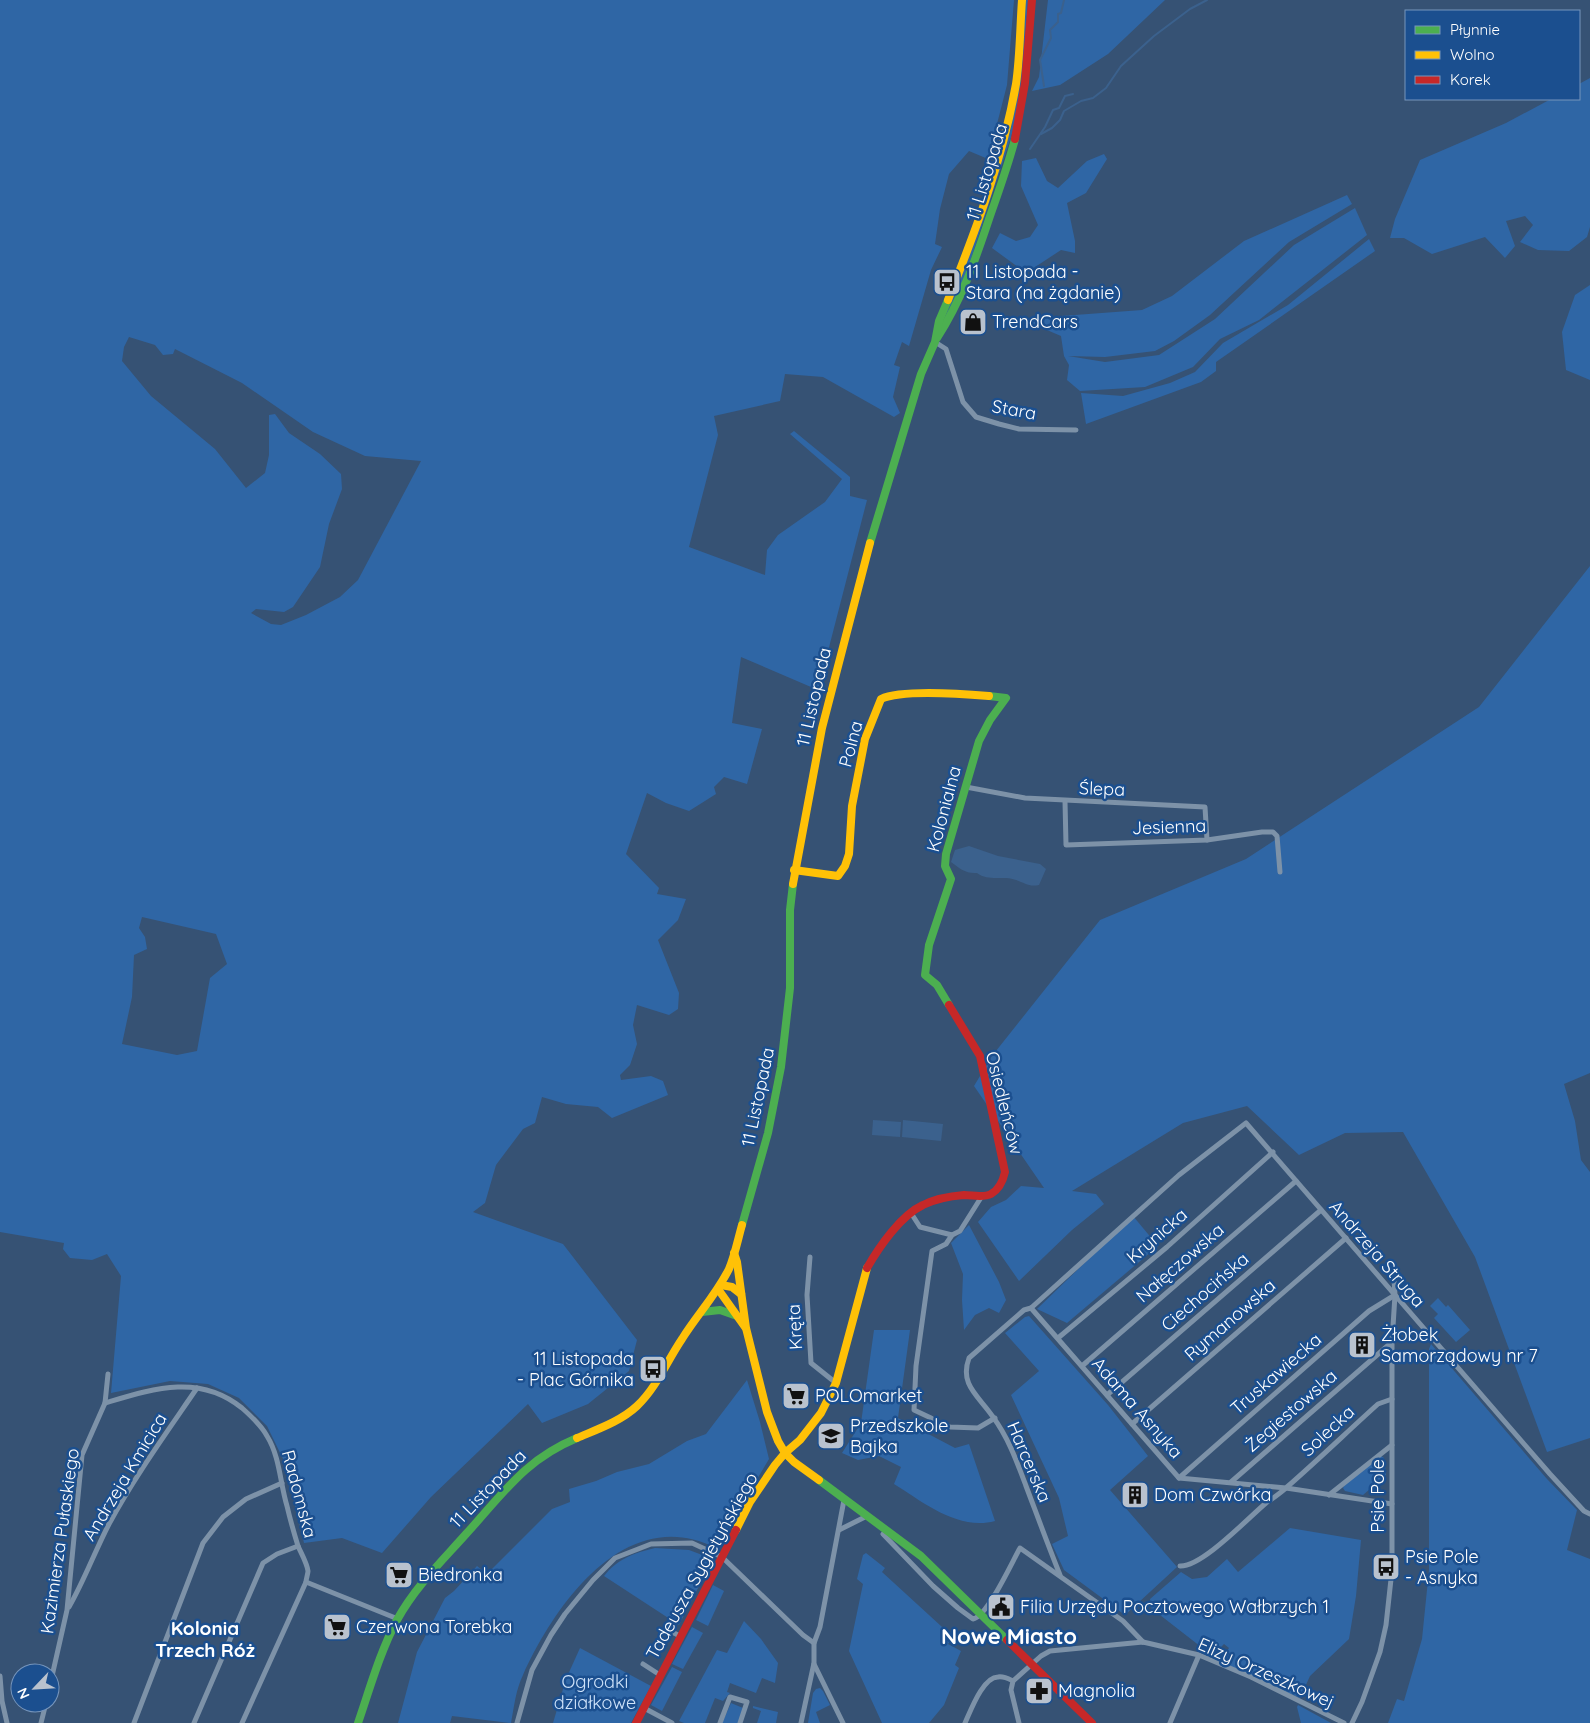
<svg xmlns="http://www.w3.org/2000/svg" width="1590" height="1723" font-family="Quicksand,sans-serif">
<style>
.green{fill:#2f66a5;fill-rule:evenodd}
.water{fill:#3b618d}
.lines{fill:none;stroke-linecap:round;stroke-linejoin:round}
.stream{stroke:#3b618d;stroke-width:2}
.street{stroke:#7d92a8;stroke-width:5}
.fast{stroke:#4caf50;stroke-width:8}
.slow{stroke:#ffc107;stroke-width:8}
.jam{stroke:#c62828;stroke-width:8}
.labels{text-anchor:middle;stroke-width:5;stroke-linejoin:round;paint-order:stroke}
.street-label{font-size:18px;fill:#fff;stroke:#1b4f8f}
.poi-label{font-size:18px;fill:#fff;stroke:#1b4f8f;text-anchor:start}
.park-label{font-size:18px;fill:#cfe3fa;stroke:#1b4f8f}
.neighbourhood-label{font-size:19px;font-weight:bold;fill:#fff;stroke:#1b4f8f}
.district-label{font-size:22px;font-weight:bold;fill:#fff;stroke:#1b4f8f}
</style>
<rect width="100%" height="100%" fill="#365274"/>
<g class="green">
<path d="M0 0H1014L1007 85 988 159 969 151 949 174 940 209 935 244 942 247 931 270 909 346 902 342 894 365 900 367 893 397 900 413 894 417 823 377 785 374 780 401 714 416 718 435 689 547 765 575 767 550 778 535 825 502 842 479 790 434 794 431 850 477V496L867 500 818 690 741 657 732 723 762 729 747 784 724 777 714 787 716 794 689 811 666 803 647 793 626 854 659 888 657 894 686 899 678 920 658 940 679 993 678 1009 669 1015 637 1005 633 1025 637 1044 630 1065 620 1075 621 1080 651 1076 663 1081 668 1095 612 1118 598 1107 566 1104 542 1097 535 1123 523 1129 496 1165 485 1203 473 1212 563 1244 637 1340 629 1371 588 1404 542 1423 528 1404 431 1497 382 1553 342 1538 304 1543 285 1463 267 1426 239 1398 208 1384 170 1381 111 1393 121 1276 107 1254 92 1260 70 1258 63 1249 64 1243 0 1232ZM129 337 155 345 163 355 173 354 175 349 242 383 313 432 365 456 421 461 358 580 340 597 306 615 281 625 271 624 251 613 256 609 284 612 293 607 320 567 329 524 342 489 341 474 320 454 289 433 275 414 269 415V455L265 473 246 488 215 449 151 396 122 361 124 347ZM142 917 216 934 227 964 210 978 197 1051 177 1055 122 1044 132 997 134 955 147 949 145 937 139 928Z"/>
<path d="M1025 0H1028L1022 81 1014 128 968 268 945 323 943 322 976 238 1011 128 1020 81Z"/>
<path d="M1048 0H1165L1108 54 1060 85 1032 91 1039 77Z"/>
<path d="M1590 78V227L1587 237 1569 251 1538 250 1520 242 1533 225 1525 216 1506 221 1515 246 1505 258 1485 237 1432 254 1404 238H1390L1395 219 1420 160 1506 123 1551 99H1579V84Z"/>
<path d="M1104 154 1107 159 1086 193 1067 203 1075 241V253L1061 250 1026 273 992 248 1000 233 1016 241 1030 237 1038 225 1021 186 1022 161 1036 158 1047 181 1058 188 1087 161Z"/>
<path d="M1347 195 1352 204 1289 242 1210 315 1174 341 1155 351 1105 357 1068 356 1105 362 1159 355 1215 319 1294 245 1355 208 1367 235 1259 320 1220 339 1193 367 1145 387 1080 391 1067 380 1069 365 1064 356 1061 336 1021 319 1142 310 1172 296 1244 241Z"/>
<path d="M1369 239 1375 251 1216 362V371L1201 382 1086 424 1081 393 1123 396 1170 383 1195 372 1223 343 1288 305Z"/>
<path d="M1590 285V380L1566 370 1562 332 1575 295Z"/>
<path d="M1590 566V1073L1564 1084 1575 1121 1581 1160 1590 1172V1438L1547 1452 1475 1257 1403 1132 1345 1133 1299 1155 1247 1106 1183 1123 1072 1191 1096 1194 1104 1204 1072 1230 1019 1281 978 1222 991 1207 1006 1200 1021 1186 1044 1188 974 1086 992 1056 1100 920 1246 859 1479 707Z"/>
<path d="M1133 1216 1158 1246 1067 1323 1037 1309Z"/>
<path d="M969 1225 999 1282 1006 1300 999 1313 989 1308 975 1315 964 1330 962 1300 963 1274 951 1243Z"/>
<path d="M1438 1298 1446 1307 1448 1305 1470 1330 1456 1342 1434 1318 1438 1314 1430 1306Z"/>
<path d="M1029 1316 1108 1405 1148 1456 1110 1490 1177 1567 1125 1615 1064 1570 1052 1544 1068 1536 1059 1498 1011 1395 1039 1371 1005 1333 1025 1317Z"/>
<path d="M874 1330H910L898 1418 955 1448 969 1444 995 1521C958 1531 923 1502 894 1484L901 1467 879 1456 858 1460 842 1453 861 1423Z"/>
<path d="M1431 1344 1547 1479 1577 1510 1567 1550 1590 1559V1723H1388L1397 1699 1404 1701 1422 1639 1429 1570V1349Z"/>
<path d="M747 1380 760 1422 769 1459 716 1548C626 1503 555 1604 523 1675 516 1689 514 1707 511 1723L452 1716 450 1723H398L417 1652 445 1598 454 1591 477 1566 487 1574 552 1509 570 1502 569 1489 596 1481 617 1472 649 1464 687 1441 706 1434Z"/>
<path d="M1381 1456 1384 1458 1386 1475 1363 1495 1345 1491 1343 1488 1345 1484Z"/>
<path d="M1290 1528 1361 1540 1356 1596 1349 1639 1310 1676 1300 1698 1219 1662 1229 1648 1224 1644 1220 1648 1212 1641 1205 1650 1151 1608 1150 1599 1181 1572 1192 1579 1207 1577 1227 1559 1238 1572Z"/>
<path d="M655 1548 689 1550 713 1559 679 1625 604 1576C617 1559 634 1553 655 1548Z"/>
<path d="M866 1553 885 1568 882 1572 953 1637 948 1644 961 1651 955 1665 959 1668 944 1705 929 1723H882L849 1651 863 1584 857 1579 863 1555Z"/>
<path d="M713 1585 724 1591 708 1626 696 1620Z"/>
<path d="M744 1621 761 1639 778 1663 775 1683 762 1678 756 1693 730 1683 727 1692 730 1693 723 1701 715 1698 705 1723H684L679 1721 717 1650 727 1653Z"/>
<path d="M692 1627 703 1633 683 1669 672 1664Z"/>
<path d="M580 1648 651 1686 631 1723H553L566 1679Z"/>
<path d="M672 1667 682 1672 662 1711 651 1705Z"/>
<path d="M820 1688 823 1691 830 1705 816 1712 820 1723H808L813 1693 816 1689Z"/>
<path d="M731 1703 743 1708 739 1723H722Z"/>
<path d="M1298 1705 1331 1723H1301L1297 1707Z"/>
<path d="M753 1706 778 1712 776 1723H757L761 1711 753 1708Z"/>
</g>
<g class="water">
<path d="M969 846 998 856 1040 864 1046 869 1039 885C1029 887 1025 883 1016 880 1003 875 989 882 977 873 966 874 959 868 951 862L955 850Z"/>
<path d="M873 1120 901 1122 900 1137 872 1135Z"/>
<path d="M903 1120 943 1124 941 1141 902 1137Z"/>
</g>
<g class="lines">
<g class="stream">
<path d="M1044 86 1040 60 1051 38 1050 30 1058 22V14L1061 13 1064 0"/>
<path d="M1041 134 1052 128 1060 120 1064 111 1081 101 1093 98 1106 88 1121 66 1154 36 1190 9 1207 0"/>
<path d="M1030 149 1045 127 1053 110 1059 108 1065 96 1073 94"/>
</g>
<g class="street">
<path d="M935 342 946 349 963 402 976 417 999 424 1019 429 1076 430"/>
<path d="M966 787 1025 798 1205 807 1207 840"/>
<path d="M1065 801 1066 845 1207 840 1262 832H1273L1277 836 1280 872"/>
<path d="M911 1213 920 1227 952 1235 946 1244 932 1251 916 1366 914 1410 931 1418 938 1424 950 1427 978 1428 995 1418"/>
<path d="M952 1235 960 1231 982 1196"/>
<path d="M810 1257 807 1295 811 1363 836 1383"/>
<path d="M1031 1308 1179 1478 1286 1488 1392 1504"/>
<path d="M1058 1338 1167 1247 1273 1152"/>
<path d="M1082 1366 1296 1181"/>
<path d="M1107 1395 1321 1210"/>
<path d="M105 1403C152 1389 199 1373 242 1408 251 1416 261 1425 267 1436 280 1457 280 1483 287 1506 290 1519 294 1533 298 1546 301 1553 307 1563 308 1571 308 1574 306 1579 306 1582L398 1619"/>
<path d="M1132 1424 1346 1238"/>
<path d="M1179 1478 1369 1311 1395 1295"/>
<path d="M1231 1482 1392 1342"/>
<path d="M1329 1495 1392 1445"/>
<path d="M839 1530 867 1516"/>
<path d="M883 1534 933 1586 958 1608 973 1619C987 1617 1012 1562 1020 1548L1123 1621 1143 1642"/>
<path d="M1180 1566C1202 1567 1248 1518 1266 1503 1273 1498 1281 1493 1287 1487 1318 1460 1348 1431 1378 1404L1392 1399"/>
<path d="M1060 1575C1048 1545 1037 1515 1026 1486 1017 1462 1008 1437 993 1417 979 1396 959 1385 969 1358L1024 1310 1031 1308 1179 1175 1246 1123 1550 1474 1584 1511 1590 1514"/>
<path d="M69 1607C84 1581 95 1551 109 1524 135 1476 167 1432 197 1388"/>
<path d="M666 1629 680 1636"/>
<path d="M643 1664 660 1675"/>
<path d="M814 1664 843 1723"/>
<path d="M0 1676 2 1701 7 1723"/>
<path d="M1013 1681 1041 1656 1050 1651 1143 1642 1199 1655 1251 1677 1344 1723"/>
<path d="M1013 1681 1011 1690 1019 1723"/>
<path d="M50 1685 67 1610 82 1455 105 1403 108 1374"/>
<path d="M644 1708 672 1723"/>
<path d="M41 1723 46 1703"/>
<path d="M134 1723 203 1543 223 1517 246 1499 282 1483"/>
<path d="M194 1723 263 1563 277 1554 298 1546"/>
<path d="M242 1723 306 1582"/>
<path d="M517 1723 532 1670 551 1635 565 1614 593 1580 615 1558 651 1544 692 1543 722 1557 803 1635 814 1643"/>
<path d="M720 1723 730 1697 747 1702 740 1723"/>
<path d="M801 1723 814 1663V1643L820 1627 844 1500"/>
<path d="M965 1723C971 1710 983 1677 998 1677 1004 1676 1009 1679 1013 1681"/>
<path d="M1170 1723 1199 1655"/>
<path d="M1352 1723 1362 1702 1380 1652 1386 1625 1392 1570V1342L1395 1295 1393 1263"/>
</g>
<g class="fast">
<path d="M937 338C961 301 975 261 989 219 998 193 1008 166 1015 139"/>
<path d="M870 543 921 374 935 342 939 321 948 300"/>
<path d="M949 1005 937 985 925 975 929 945 951 879 945 866 946 854 979 741 990 720 1006 698 989 696"/>
<path d="M742 1225 768 1133 781 1067 790 988V910L793 884"/>
<path d="M702 1312 720 1310 737 1316"/>
<path d="M819 1480 921 1556 1007 1640"/>
<path d="M358 1723C370 1688 380 1652 397 1620 415 1587 442 1561 466 1534 503 1494 524 1460 577 1438"/>
</g>
<g class="slow">
<path d="M948 300C976 230 1003 158 1016 84 1020 57 1020 28 1022 0"/>
<path d="M794 870 838 876 845 866 849 854 852 806 865 739 881 699C902 689 965 694 989 696"/>
<path d="M793 884 822 728 870 543"/>
<path d="M734 1253 737 1262 746 1328 767 1412 778 1441 785 1453 794 1462 819 1480"/>
<path d="M721 1285 732 1287 741 1294"/>
<path d="M718 1289 745 1327"/>
<path d="M577 1438C598 1429 621 1421 637 1406 657 1387 667 1361 682 1339 697 1315 716 1295 729 1269 735 1255 738 1239 742 1225"/>
<path d="M736 1530 750 1502 775 1465 785 1453 800 1440 821 1413 836 1383 867 1268"/>
</g>
<g class="jam">
<path d="M1015 139 1025 83 1032 0"/>
<path d="M867 1268C879 1247 901 1215 923 1205 935 1199 951 1196 964 1195 973 1195 983 1198 991 1194 1000 1189 1003 1181 1005 1172L980 1056 949 1005"/>
<path d="M1007 1640 1092 1723"/>
<path d="M636 1723 736 1530"/>
</g>
</g>
<defs>
<symbol id="bus-square" viewBox="-11 -11 22 22"><rect x="-9" y="-9" width="18" height="18" rx="4" fill="#b9c2ce" stroke="#1b4f8f"/><path d="M-5-6H5V4H4V6H2V4H-2V6H-4V4H-5ZM-3.5-4V0h7V-4ZM-3.5 1.2v1.5H-2V1.2ZM2 1.2v1.5H3.5V1.2Z" fill="#111"/></symbol>
<symbol id="shop-square" viewBox="-11 -11 22 22"><rect x="-9" y="-9" width="18" height="18" rx="4" fill="#b9c2ce" stroke="#1b4f8f"/><path d="M-5-2.5h2.3a2.7 3.5 0 0 1 5.4 0H5L5.5 6h-11ZM-1.5-2.5h3a1.5 2.3 0 0 0-3 0Z" fill="#111"/></symbol>
<symbol id="building-square" viewBox="-11 -11 22 22"><rect x="-9" y="-9" width="18" height="18" rx="4" fill="#b9c2ce" stroke="#1b4f8f"/><path d="M-4-6H4V6H1V3H-1V6H-4ZM-2.5-4.3h1.7v1.8h-1.7ZM.8-4.3h1.7v1.8H.8ZM-2.5-1h1.7V.8h-1.7ZM.8-1h1.7V.8H.8Z" fill="#111"/></symbol>
<symbol id="supermarket-square" viewBox="-11 -11 22 22"><rect x="-9" y="-9" width="18" height="18" rx="4" fill="#b9c2ce" stroke="#1b4f8f"/><path d="M-6-5.5h2.5l.6 2H6L4.5 2H-2.5L-4.4-4H-6ZM-1.5 3.2a1.3 1.3 0 1 0 .1 0ZM3 3.2a1.3 1.3 0 1 0 .1 0Z" fill="#111"/></symbol>
<symbol id="school-square" viewBox="-11 -11 22 22"><rect x="-9" y="-9" width="18" height="18" rx="4" fill="#b9c2ce" stroke="#1b4f8f"/><path d="M0-5L7-2L0 1L-7-2ZM-4 1L0 2.5L4 1V4Q0 6-4 4Z" fill="#111"/></symbol>
<symbol id="civic-square" viewBox="-11 -11 22 22"><rect x="-9" y="-9" width="18" height="18" rx="4" fill="#b9c2ce" stroke="#1b4f8f"/><path d="M-.6-6.5H3V-4.5H.6V-3L4-1V1h2V6H-6V1h2V-1L-.6-3ZM-1.2 2.5V6h2.4V2.5Z" fill="#111"/></symbol>
<symbol id="pharmacy-square" viewBox="-11 -11 22 22"><rect x="-9" y="-9" width="18" height="18" rx="4" fill="#b9c2ce" stroke="#1b4f8f"/><path d="M-2-6h4v4h4v4h-4v4h-4v-4h-4v-4h4Z" fill="#111"/></symbol>
</defs>
<g fill-rule="evenodd">
<use href="#bus-square" x="931" y="266" width="32" height="32"/>
<use href="#shop-square" x="957" y="306" width="32" height="32"/>
<use href="#building-square" x="1346" y="1329" width="32" height="32"/>
<use href="#bus-square" x="637" y="1353" width="32" height="32"/>
<use href="#supermarket-square" x="780" y="1380" width="32" height="32"/>
<use href="#school-square" x="815" y="1420" width="32" height="32"/>
<use href="#building-square" x="1119" y="1479" width="32" height="32"/>
<use href="#bus-square" x="1370" y="1551" width="32" height="32"/>
<use href="#supermarket-square" x="383" y="1559" width="32" height="32"/>
<use href="#civic-square" x="985" y="1591" width="32" height="32"/>
<use href="#supermarket-square" x="321" y="1611" width="32" height="32"/>
<use href="#pharmacy-square" x="1023" y="1675" width="32" height="32"/>
</g>
<g class="labels">
<g class="street-label">
<text transform="translate(987 172) rotate(-73)" y="6">11 Listopada</text>
<text transform="translate(1014 410) rotate(10)" y="6">Stara</text>
<text transform="translate(814 697) rotate(-77)" y="6">11 Listopada</text>
<text transform="translate(851 744) rotate(-75)" y="6">Polna</text>
<text transform="translate(1102 789) rotate(2)" y="6">Ślepa</text>
<text transform="translate(944 809) rotate(-75)" y="6">Kolonialna</text>
<text transform="translate(1169 827) rotate(-2)" y="6">Jesienna</text>
<text transform="translate(758 1097) rotate(-78)" y="6">11 Listopada</text>
<text transform="translate(1004 1103) rotate(76)" y="6">Osiedleńców</text>
<text transform="translate(1157 1236) rotate(-41)" y="6">Krynicka</text>
<text transform="translate(1377 1254) rotate(49)" y="6">Andrzeja Struga</text>
<text transform="translate(1180 1263) rotate(-41)" y="6">Nałęczowska</text>
<text transform="translate(1205 1292) rotate(-41)" y="6">Ciechocińska</text>
<text transform="translate(1230 1320) rotate(-41)" y="6">Rymanowska</text>
<text transform="translate(795 1327) rotate(-93)" y="6">Kręta</text>
<text transform="translate(1276 1374) rotate(-41)" y="6">Truskawiecka</text>
<text transform="translate(1137 1408) rotate(49)" y="6">Adama Asnyka</text>
<text transform="translate(1291 1411) rotate(-41)" y="6">Żegiestowska</text>
<text transform="translate(1328 1431) rotate(-43)" y="6">Solecka</text>
<text transform="translate(1029 1462) rotate(67)" y="6">Harcerska</text>
<text transform="translate(125 1477) rotate(-59)" y="6">Andrzeja Kmicica</text>
<text transform="translate(488 1489) rotate(-46)" y="6">11 Listopada</text>
<text transform="translate(299 1494) rotate(75)" y="6">Radomska</text>
<text transform="translate(1378 1496) rotate(-90)" y="6">Psie Pole</text>
<text transform="translate(60 1541) rotate(-82)" y="6">Kazimierza Pułaskiego</text>
<text transform="translate(702 1566) rotate(-61)" y="6">Tadeusza Sygietyńskiego</text>
<text transform="translate(1266 1673) rotate(24)" y="6">Elizy Orzeszkowej</text>
</g>
<g class="poi-label">
<text x="966" y="278">11 Listopada -<tspan x="966" dy="21">Stara (na żądanie)</tspan></text>
<text x="992" y="328">TrendCars</text>
<text x="1381" y="1341">Żłobek<tspan x="1381" dy="21">Samorządowy nr 7</tspan></text>
<text x="634" y="1365" text-anchor="end">11 Listopada<tspan x="634" dy="21">- Plac Górnika</tspan></text>
<text x="815" y="1402">POLOmarket</text>
<text x="850" y="1432">Przedszkole<tspan x="850" dy="21">Bajka</tspan></text>
<text x="1154" y="1501">Dom Czwórka</text>
<text x="1405" y="1563">Psie Pole<tspan x="1405" dy="21">- Asnyka</tspan></text>
<text x="418" y="1581">Biedronka</text>
<text x="1020" y="1613">Filia Urzędu Pocztowego Wałbrzych 1</text>
<text x="356" y="1633">Czerwona Torebka</text>
<text x="1058" y="1697">Magnolia</text>
</g>
<g class="park-label">
<text x="595" y="1688">Ogrodki<tspan x="595" dy="21">działkowe</tspan></text>
</g>
<g class="neighbourhood-label">
<text x="205" y="1635">Kolonia<tspan x="205" dy="22">Trzech Róż</tspan></text>
</g>
<g class="district-label">
<text x="1009" y="1644">Nowe Miasto</text>
</g>
</g>
<rect x="1405" y="10" width="175" height="90" fill="#1b4f8f" stroke="#7695bc"/>
<rect x="1415" y="26" width="25" height="8" fill="#4caf50" stroke="#7695bc"/>
<text x="1450" y="35" font-size="15" fill="#ffffff">Płynnie</text>
<rect x="1415" y="51" width="25" height="8" fill="#ffc107" stroke="#7695bc"/>
<text x="1450" y="60" font-size="15" fill="#ffffff">Wolno</text>
<rect x="1415" y="76" width="25" height="8" fill="#c62828" stroke="#7695bc"/>
<text x="1450" y="85" font-size="15" fill="#ffffff">Korek</text>
<g transform="translate(35 1688) rotate(245)"><circle r="24" fill="#1b4f8f" stroke="#7695bc"/>
<path d="M0-4L9 19L0 12L-9 19Z" fill="#b9c2ce"/>
<text y="-8" font-size="14" font-weight="bold" text-anchor="middle" fill="#ffffff">N</text>
</g>
</svg>
